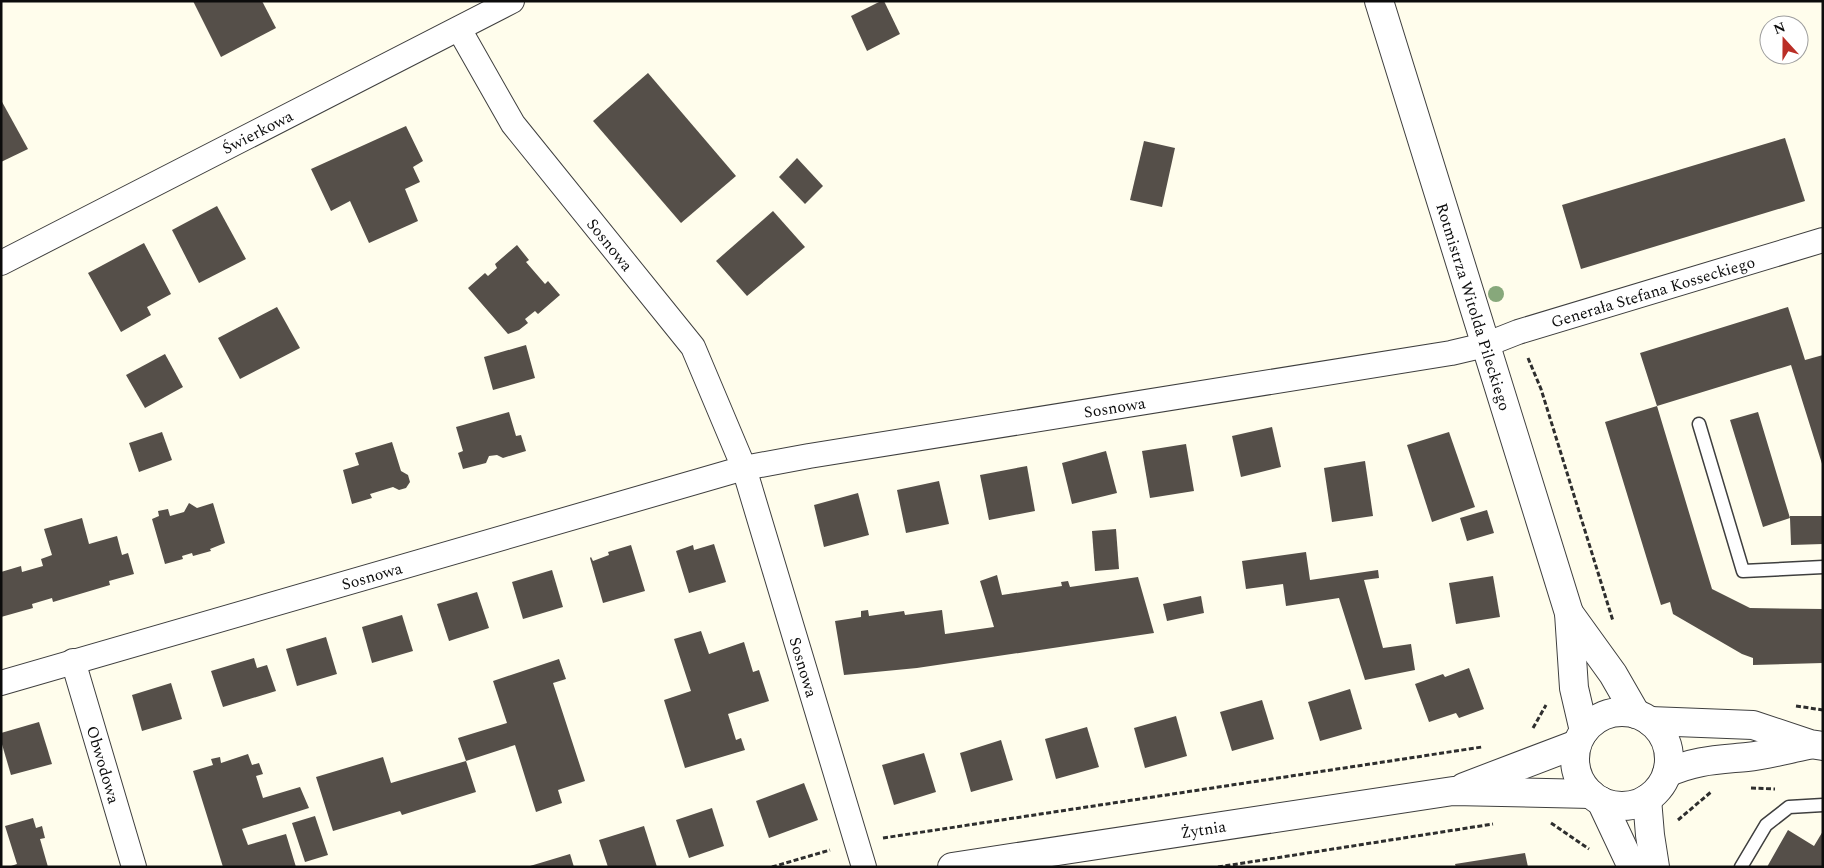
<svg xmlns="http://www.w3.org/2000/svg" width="1824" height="868" font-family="Spectral,serif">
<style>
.building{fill:#554f49}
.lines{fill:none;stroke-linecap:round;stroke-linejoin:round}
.service-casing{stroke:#3f3f3f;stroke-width:15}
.minor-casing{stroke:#3f3f3f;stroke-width:26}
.tertiary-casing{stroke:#3f3f3f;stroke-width:30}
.path{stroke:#2e2e2e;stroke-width:3;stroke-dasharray:5 2.5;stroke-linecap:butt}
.service{stroke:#fff;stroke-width:12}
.minor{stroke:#fff;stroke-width:24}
.tertiary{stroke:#fff;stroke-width:28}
.tree{fill:#87a87b}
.labels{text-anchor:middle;stroke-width:5;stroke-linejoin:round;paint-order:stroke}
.street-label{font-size:16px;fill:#0c0c0c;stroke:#fff}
</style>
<rect width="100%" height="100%" fill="#fffdec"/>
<g class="building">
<path d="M193 1H262L276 28 221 57Z"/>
<path d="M881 1H884L900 34 867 51 851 16Z"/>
<path d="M648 73 736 176 681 223 593 121Z"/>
<path d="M1 100 28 149 1 162Z"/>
<path d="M406 126 423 161 413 167 420 182 405 189 418 221 369 243 350 201 331 211 311 169Z"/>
<path d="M1785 138 1805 201 1581 269 1562 205Z"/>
<path d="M1144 141 1175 148 1162 207 1130 200Z"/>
<path d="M797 158 823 186 805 204 779 177Z"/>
<path d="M217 206 246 259 199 283 172 230Z"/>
<path d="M773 211 805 247 747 296 716 261Z"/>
<path d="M144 243 171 294 147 307 151 315 121 332 88 273Z"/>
<path d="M517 245 529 260 526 262 545 284 548 281 560 295 538 314 535 311 525 319 528 323 519 330 508 334 468 288 485 273 488 276 497 268 495 264Z"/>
<path d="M277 307 300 348 240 379 218 338Z"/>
<path d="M1788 307 1805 360 1823 355V467L1791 365 1657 406 1712 589 1750 608 1823 609V663L1753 665V658L1742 654 1673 614 1670 602 1661 605 1605 422 1657 406 1640 353Z"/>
<path d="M526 345 535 378 493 390 484 357Z"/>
<path d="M165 354 183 387 145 408 126 375Z"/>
<path d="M509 412 516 436 521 435 526 451 503 458 497 455 489 456 486 463 463 469 458 453 463 451 456 427Z"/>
<path d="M1758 412 1790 518V516H1823V544L1791 545 1790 518 1763 527 1730 420Z"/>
<path d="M1272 427 1281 467 1241 477 1232 436Z"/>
<path d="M162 432 172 460 139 472 129 443Z"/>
<path d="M1449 432 1475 507 1432 522 1407 445Z"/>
<path d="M392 442 401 471 408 475 410 482 406 488 399 490 393 487 370 494 372 498 352 504 343 470 359 465 355 453Z"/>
<path d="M1186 444 1194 491 1150 498 1142 451Z"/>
<path d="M1106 451 1117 493 1072 504 1062 463Z"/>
<path d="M1365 461 1373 516 1332 522 1324 468Z"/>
<path d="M1027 466 1035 511 989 520 980 475Z"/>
<path d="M939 481 949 524 906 533 897 490Z"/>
<path d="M858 493 869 535 824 547 814 505Z"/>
<path d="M189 503 197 508 213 503 225 543 210 549 211 551 193 556 192 553 182 556 183 559 165 564 152 519 159 516 158 511 168 509 170 516 184 512Z"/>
<path d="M1487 510 1494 533 1467 541 1460 518Z"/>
<path d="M82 518 89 544 117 536 122 555 128 553 134 574 109 581 110 585 53 602 52 598 32 604 33 608 1 617V572L21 566 22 572 43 566 41 559 52 555 44 529Z"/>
<path d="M1116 529 1119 569 1095 571 1092 531Z"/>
<path d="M714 544 726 582 689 593 676 551 693 545 694 550Z"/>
<path d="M631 545 645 591 603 603 590 558 591 557 593 561 609 555 608 552Z"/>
<path d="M1306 552 1310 580 1378 570 1379 578 1364 580 1383 648 1411 644 1415 670 1365 680 1339 598 1286 606 1283 584 1246 589 1242 561Z"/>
<path d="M552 570 563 607 523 619 512 582Z"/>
<path d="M997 575 1002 595 1062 586 1061 582 1068 581 1070 587 1138 577 1154 633 917 668 844 675 835 621 861 617V611L868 610 869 616 904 611 905 615 942 610 945 634 994 627 980 581Z"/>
<path d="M1493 576 1500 617 1456 624 1449 583Z"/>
<path d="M477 592 489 628 449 641 437 604Z"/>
<path d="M1201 596 1204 613 1167 621 1163 604Z"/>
<path d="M402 615 413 651 372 663 362 627Z"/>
<path d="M701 631 709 654 744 642 753 672 759 670 769 701 728 714 736 740 741 738 745 750 685 768 664 700 691 691 674 639Z"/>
<path d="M326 637 337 674 297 686 286 649Z"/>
<path d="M254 658 257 668 267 665 276 691 223 707 211 671Z"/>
<path d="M559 659 566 679 553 683 585 781 558 790 562 803 536 812 515 745 466 761 458 738 507 723 493 681Z"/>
<path d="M1469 668 1484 709 1459 718 1456 713 1429 722 1415 684 1443 674 1445 677Z"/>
<path d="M171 683 182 719 142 731 132 695Z"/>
<path d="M1350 689 1362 729 1320 741 1308 702Z"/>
<path d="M1262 700 1274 739 1232 751 1220 712Z"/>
<path d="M1176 716 1187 756 1145 768 1134 728Z"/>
<path d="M39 722 52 764 11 775 1 741V733Z"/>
<path d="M1087 727 1099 767 1056 779 1045 739Z"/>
<path d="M1001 740 1013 780 971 792 960 753Z"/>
<path d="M924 753 936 792 894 805 882 765Z"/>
<path d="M248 754 252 765 259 763 263 774 256 776 263 798 300 787 309 808 242 829 248 845 286 834 296 867H223L193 771 213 765 211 759 220 757 221 763Z"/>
<path d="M383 757 391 783 466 761 476 792 402 815 400 811 333 831 316 777Z"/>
<path d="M804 783 818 820 769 838 756 801Z"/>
<path d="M712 808 724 846 689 858 676 820Z"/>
<path d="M315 816 328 855 305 862 292 823Z"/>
<path d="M33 818 36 828 42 826 45 838 40 839 48 867H8L17 864 5 826Z"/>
<path d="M644 826 657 867H608L599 840Z"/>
<path d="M1788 830 1814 846 1823 831V867H1767Z"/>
<path d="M1525 853 1528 867H1456L1455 864Z"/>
<path d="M570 854 574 867H530V866Z"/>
</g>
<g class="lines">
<defs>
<g id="service">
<path d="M1699 424 1743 571 1823 567"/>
<path d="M1741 867 1766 825 1789 807 1823 805"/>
</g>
<g id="minor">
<path id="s1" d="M459 29 513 124 693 347 744 468 864 867"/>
<path id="s2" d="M1 263 512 1"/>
<path id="s3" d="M73 661 134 867"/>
<path id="s4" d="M1 683 744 468 809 456 1451 353 1485 345 1518 332 1823 240"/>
</g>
<g id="tertiary">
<path id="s5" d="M1379 1 1569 613 1574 688 1584 731"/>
<path d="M1569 613 1613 674 1636 714"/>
<circle cx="1622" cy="759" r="47"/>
<path d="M1650 721 1753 725 1810 744 1823 746"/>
<path d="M1667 773C1696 760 1716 760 1747 757 1767 755 1788 749 1808 745"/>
<path d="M1464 787 1577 744"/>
<path d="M1647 799 1650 835 1655 867"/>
<path d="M1601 801 1632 867"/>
<path id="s6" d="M952 867 1453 791 1591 794"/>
</g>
</defs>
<use href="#service" class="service-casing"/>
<use href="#minor" class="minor-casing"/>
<use href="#tertiary" class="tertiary-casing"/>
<g class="path">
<path d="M1528 358 1541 389 1613 621"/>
<path d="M1796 706 1823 710"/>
<path d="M1533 728 1546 705"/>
<path d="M1751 788 1775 789"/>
<path d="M1678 820 1711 792"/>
<path d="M1551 823 1589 849"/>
<path d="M883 838 1482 747"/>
<path d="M772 867 830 850"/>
<path d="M1218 867 1493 824"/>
</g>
<use href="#service" class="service"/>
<use href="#minor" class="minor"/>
<use href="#tertiary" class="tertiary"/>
</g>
<circle class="tree" cx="1496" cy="294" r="8"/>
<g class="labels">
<g class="street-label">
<text dy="6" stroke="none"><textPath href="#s2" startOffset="288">Świerkowa</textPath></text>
<text dy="6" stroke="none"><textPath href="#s1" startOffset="264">Sosnowa</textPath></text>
<text dy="6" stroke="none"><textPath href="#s4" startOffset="1701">Generała Stefana Kosseckiego</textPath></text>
<text dy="6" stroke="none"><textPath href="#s5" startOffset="320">Rotmistrza Witolda Pileckiego</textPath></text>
<text dy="6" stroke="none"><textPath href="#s4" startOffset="1149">Sosnowa</textPath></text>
<text dy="6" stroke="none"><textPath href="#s4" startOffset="386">Sosnowa</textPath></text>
<text dy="6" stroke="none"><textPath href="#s1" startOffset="735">Sosnowa</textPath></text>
<text dy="6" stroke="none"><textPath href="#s3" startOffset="108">Obwodowa</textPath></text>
<text dy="6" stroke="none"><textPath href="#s6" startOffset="254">Żytnia</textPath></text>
</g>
</g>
<rect width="1824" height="868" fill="none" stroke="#0c0c0c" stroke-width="5"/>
<g transform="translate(1784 40) rotate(339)"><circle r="24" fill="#ffffff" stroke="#9e9e9e"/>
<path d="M0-4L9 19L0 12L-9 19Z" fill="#ba2e26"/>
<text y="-8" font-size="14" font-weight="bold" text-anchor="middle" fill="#0c0c0c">N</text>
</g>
</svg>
